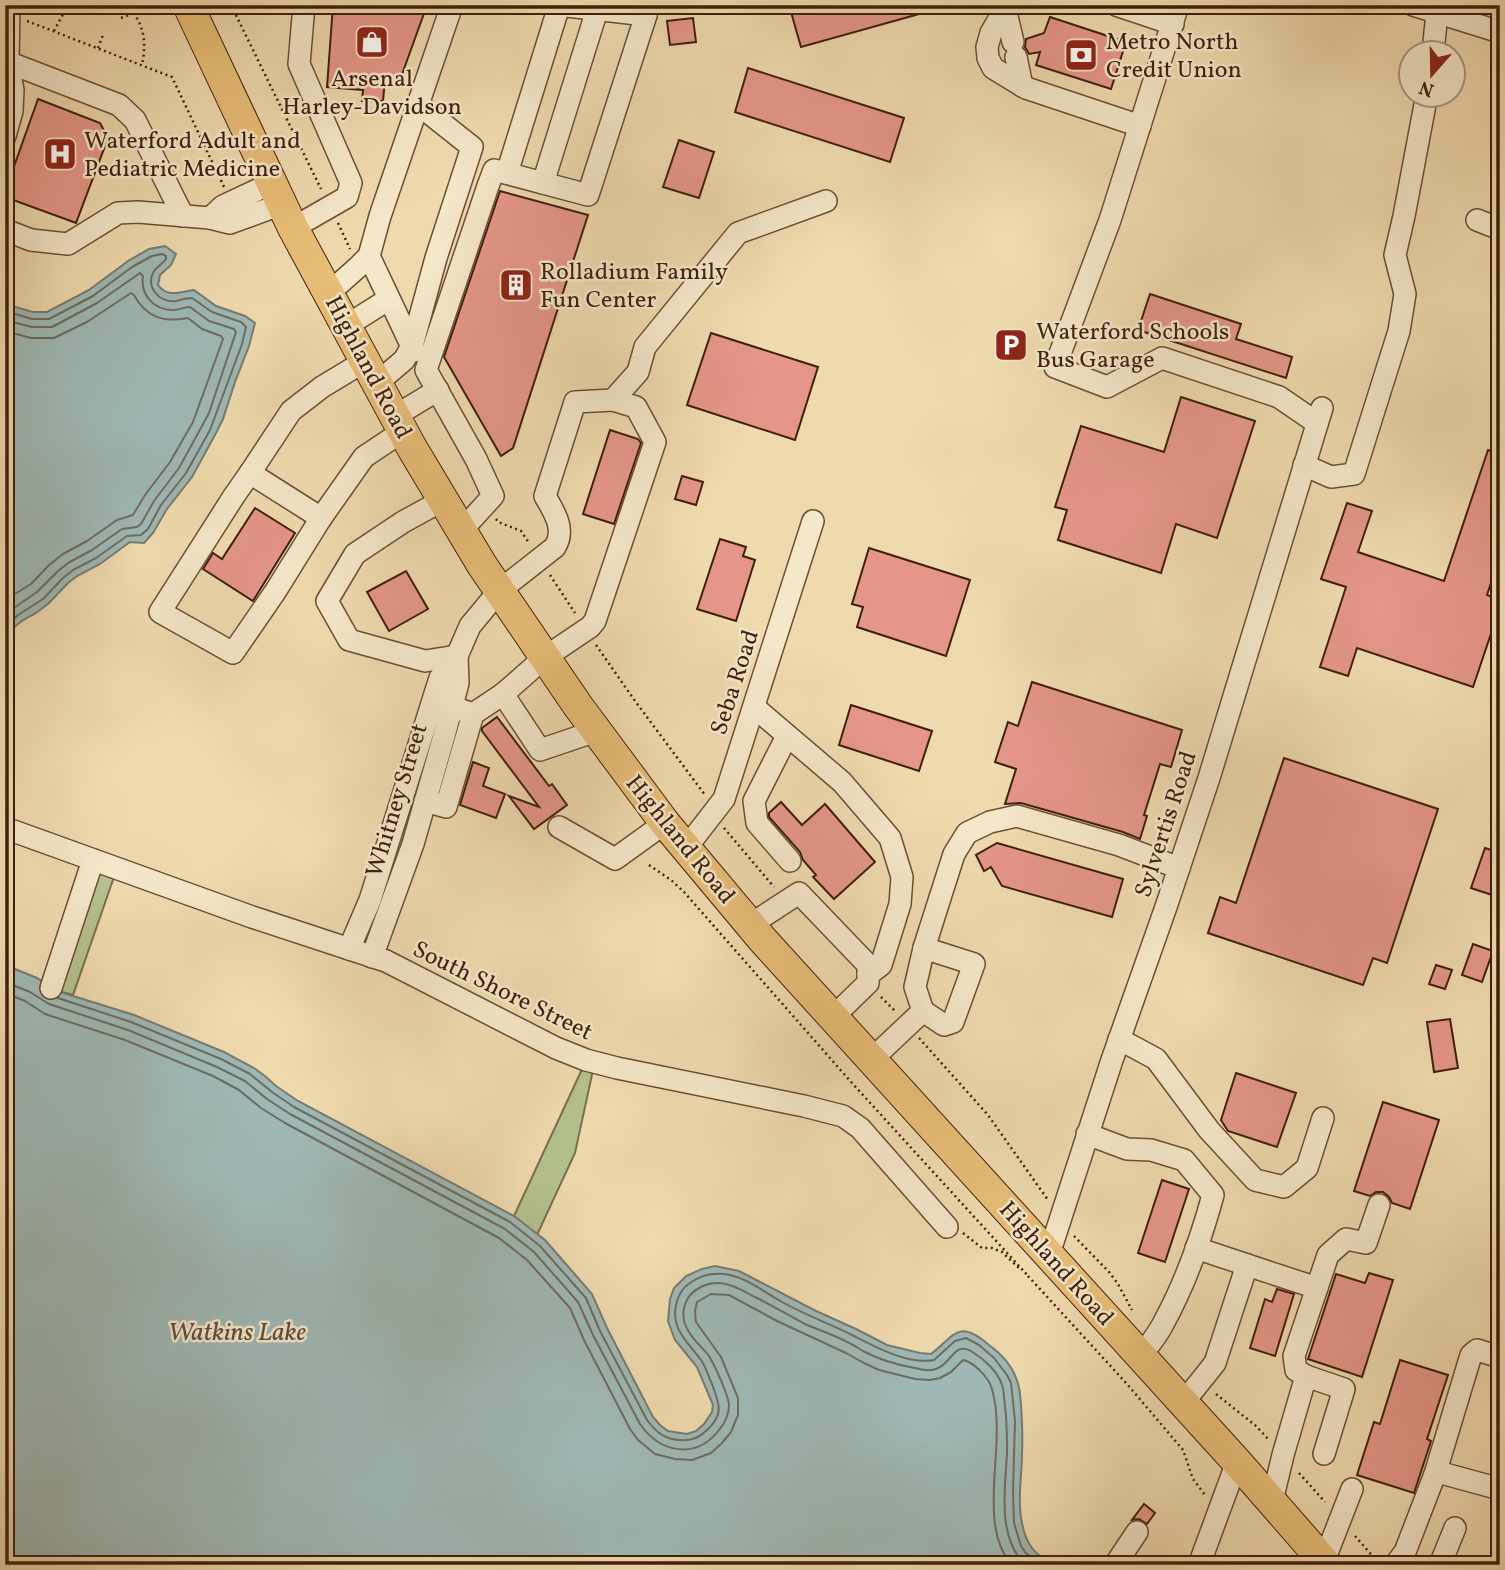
<svg xmlns="http://www.w3.org/2000/svg" width="1505" height="1570" font-family="Vollkorn,serif">
<style>
.green{fill:#b4c18e;stroke:#7a704e;stroke-width:2}
.water{fill:#9eb8b5;stroke:#787b72;stroke-width:2}
.lines{fill:none;stroke-linecap:round;stroke-linejoin:round}
.shore{stroke:#6e6c61;stroke-width:2}
.building{fill:#e59689;stroke:#3f1f0d;stroke-width:2}
.minor-casing{stroke:#6b4e35;stroke-width:24}
.highway-casing{stroke:#3f1f0d;stroke-width:32}
.path{stroke:#3f1f0d;stroke-width:2.5;stroke-dasharray:2 3.5;stroke-linecap:butt}
.minor{stroke:#f5e7ca;stroke-width:21}
.highway{stroke:#e8bd77;stroke-width:30}
.labels{text-anchor:middle;stroke-width:5;stroke-linejoin:round;paint-order:stroke}
.poi-label{font-size:24px;fill:#3f1f0d;stroke:#f5e7ca;text-anchor:start}
.street-label{font-size:24px;fill:#3f1f0d;stroke:#f5e7ca}
.water-label{font-size:26px;font-style:italic;fill:#5c4d3f;stroke:#f5e7ca}
</style>
<rect width="100%" height="100%" fill="#efdaae"/>
<filter id="stains"><feTurbulence type="fractalNoise" baseFrequency=".00286" numOctaves="4"/><feColorMatrix values="0 0 0 0 .2 0 0 0 0 .09 0 0 0 0 .02 0 0 0 .5 -.17"/></filter>
<radialGradient id="worn" r=".72"><stop offset=".6" stop-color="#630" stop-opacity="0"/><stop offset="1" stop-color="#630" stop-opacity=".3"/></radialGradient>
<g class="green">
<path d="M95 871 114 877 73 995 54 990Z"/>
<path d="M583 1067 593 1070 575 1153 537 1235 514 1216Z"/>
</g>
<g class="water">
<path d="M165 246 176 254 171 265 160 275 158 285C168 298 179 292 194 290L216 306 245 316 255 323 249 346 235 382 223 419 216 433 192 477 167 509 153 533 144 543 130 542 100 564 77 576 68 583 48 604 36 613 23 620 12 629 5 642V304L33 312H47L89 290 128 261 149 249Z"/>
<path d="M5 965 37 978 54 990 134 1015 224 1052 254 1068 265 1076 276 1086 298 1101 514 1216 545 1240 592 1294 607 1328 653 1417 660 1425 668 1431 687 1434 696 1431 704 1424 712 1412 713 1405 697 1367 675 1340 668 1321 670 1299 674 1288 686 1276 702 1269 715 1266 739 1271 814 1310 858 1330 887 1345 920 1353 931 1354C955 1336 958 1318 989 1345 1000 1353 1011 1364 1016 1378 1020 1386 1020 1396 1021 1404 1022 1420 1023 1436 1022 1453 1022 1476 1017 1500 1022 1523 1026 1545 1034 1553 1052 1565H5Z"/>
</g>
<g class="lines">
<g class="shore">
<path d="M5 311 32 319H49L93 296 132 267 152 256 162 254 166 256V259C163 263 157 267 154 271 145 287 159 303 176 301 181 300 186 298 192 298L212 312 241 322 246 327 242 344 210 430 186 473 161 505 148 529 141 535 127 536 96 558 73 570 63 578 43 599 18 615 5 627"/>
<path d="M5 320 32 327H52L97 303 140 273 143 276C140 295 154 310 173 310 179 310 185 307 190 307L209 321 234 329 236 332 209 413 202 426 179 468 154 501 141 524 137 527 122 529 92 550 68 563 57 572 37 592 5 614"/>
<path d="M5 331 31 338H54L87 322 131 293 134 295C146 317 163 323 188 318L202 329 221 336 223 339 193 422 170 462 145 495 133 515 117 520 87 541 63 554 49 565 31 584 5 600"/>
<path d="M5 982 30 992 49 1004 128 1030 217 1067 245 1081 267 1099 290 1114 505 1229 534 1252 578 1302 593 1335 640 1424C660 1453 696 1460 719 1430 725 1423 729 1415 729 1405 728 1394 715 1366 709 1356 703 1348 694 1341 689 1332 678 1315 684 1295 701 1287 719 1278 735 1286 751 1295 770 1304 788 1315 807 1325 822 1331 837 1336 851 1344 856 1346 860 1350 865 1352 880 1360 898 1365 915 1368 922 1370 930 1371 936 1369 953 1363 954 1339 974 1353 985 1360 998 1372 1002 1385 1004 1391 1004 1399 1005 1406 1007 1421 1007 1437 1007 1453 1005 1490 997 1536 1025 1565"/>
<path d="M5 993 25 1001 45 1014 125 1040 213 1076 239 1090 261 1108 285 1123 499 1238 527 1260 570 1308 584 1340 630 1429 638 1440 655 1454 675 1459 692 1460 711 1453 722 1443 731 1432 738 1415V1398L721 1357 696 1322 695 1311 697 1302 711 1294 729 1295 777 1321 846 1353 862 1362 879 1370 915 1379 930 1380 940 1378 951 1372 963 1360C974 1362 989 1378 992 1389 1004 1432 989 1481 995 1525 997 1539 1002 1553 1011 1565"/>
<path d="M58 998 131 1022 221 1059 250 1074 272 1092 294 1107 510 1222 540 1246 586 1298 600 1331 647 1420C654 1429 660 1436 672 1439 685 1442 696 1441 706 1431 724 1415 720 1405 712 1384 708 1376 706 1367 701 1360 688 1342 671 1330 676 1305 678 1295 682 1288 690 1283 702 1274 715 1272 730 1275 748 1279 766 1293 782 1302 805 1315 831 1324 854 1336 876 1347 908 1365 934 1360L955 1341 966 1338 979 1345 994 1358 1007 1375 1011 1383 1015 1421 1013 1492 1014 1523 1021 1546 1025 1552 1040 1565"/>
</g>
</g>
<g class="building">
<path d="M333 5H427L400 80 385 79 383 101H362L363 90 327 87Z"/>
<path d="M789 5H936L937 9 801 47Z"/>
<path d="M1050 17 1126 42 1111 89 1036 65 1040 52 1029 54 1025 47 1026 39 1044 33Z"/>
<path d="M693 18 696 42 670 45 667 21Z"/>
<path d="M748 68 904 118 890 162 735 112Z"/>
<path d="M38 99 100 123 108 138 76 223 5 197V170L12 172Z"/>
<path d="M679 140 714 152 699 198 663 187Z"/>
<path d="M500 191 588 215 513 448 501 456 444 357Z"/>
<path d="M1150 294 1241 324 1236 339 1292 357 1286 378 1138 330Z"/>
<path d="M711 333 818 367 795 440 687 405Z"/>
<path d="M1181 397 1255 421 1217 538 1176 524 1161 573 1058 540 1067 510 1055 507 1081 426 1164 452Z"/>
<path d="M610 430 638 439 641 443 614 524 583 514Z"/>
<path d="M1488 450 1500 454V556L1487 595 1500 600V607L1473 687 1357 648 1348 676 1320 667 1346 587 1321 579 1347 503 1372 511 1358 552 1444 581Z"/>
<path d="M682 476 703 482 696 505 675 499Z"/>
<path d="M255 508 295 533 253 601 203 569 213 553 222 559Z"/>
<path d="M720 539 746 547 743 556 755 560 736 621 697 609Z"/>
<path d="M869 548 970 580 946 656 857 627 863 607 852 604Z"/>
<path d="M406 571 428 609 389 631 367 592Z"/>
<path d="M1032 682 1182 730 1171 767 1160 764 1144 815 1147 816 1140 839 1123 832 1021 803 1005 804 1016 769 995 762 1008 722 1018 726Z"/>
<path d="M851 705 932 731 919 771 839 745Z"/>
<path d="M497 717 549 786 552 784 567 805 534 829 509 796 539 807 482 731V728Z"/>
<path d="M1284 758 1438 809 1387 963 1373 958 1363 985 1208 933 1220 897 1236 903Z"/>
<path d="M473 762 489 768 483 786 505 794 496 818 460 805Z"/>
<path d="M781 802 802 825 825 804 875 862 834 899 813 877 816 875 803 860 800 852 769 817V813Z"/>
<path d="M997 843 1123 879 1112 917 1002 886 991 867 984 871 976 855Z"/>
<path d="M1485 848 1500 853V873L1492 895 1471 888Z"/>
<path d="M1473 944 1493 951 1482 982 1462 975Z"/>
<path d="M1436 965 1452 970 1445 989 1429 984Z"/>
<path d="M1450 1019 1458 1068 1434 1072 1427 1022Z"/>
<path d="M1236 1073 1296 1093 1277 1147 1228 1131 1221 1120Z"/>
<path d="M1383 1102 1439 1120 1410 1209 1392 1203 1389 1197 1383 1192H1376L1370 1196 1354 1191Z"/>
<path d="M1162 1180 1189 1189 1165 1262 1138 1253Z"/>
<path d="M1369 1273 1393 1280 1362 1377 1308 1359 1336 1274 1365 1283Z"/>
<path d="M1277 1289 1294 1294 1275 1356 1250 1348 1265 1299 1272 1302Z"/>
<path d="M1400 1360 1448 1375 1427 1439 1431 1441 1414 1493 1357 1475 1374 1422 1380 1424Z"/>
<path d="M1144 1504 1155 1513 1147 1524 1139 1519 1132 1520Z"/>
</g>
<g class="lines">
<defs>
<g id="minor">
<path d="M558 5 646 15"/>
<path d="M1007 5 991 33 987 47 988 58 993 68 1026 88 1140 126"/>
<path d="M1116 5 1173 24"/>
<path d="M1178 5 1110 220 1055 367 1107 387 1162 358 1279 397 1317 423"/>
<path d="M1413 5 1500 32"/>
<path d="M1005 8 1013 42"/>
<path d="M1433 52 1437 13"/>
<path d="M1016 57 1022 86"/>
<path d="M5 61 119 105 135 120 183 216"/>
<path d="M5 136 12 111 13 90 8 61 9 5"/>
<path d="M507 173 559 6"/>
<path d="M272 183 223 206 210 218 230 223 282 204"/>
<path d="M543 183 597 10"/>
<path d="M1477 220 1500 229"/>
<path d="M293 228 347 197 351 183 299 64 304 5"/>
<path d="M5 230 31 240 68 244 118 213 138 212 210 218"/>
<path d="M369 256 380 216 452 5"/>
<path d="M329 293 358 267 369 256 414 351"/>
<path d="M346 326 389 299"/>
<path d="M365 361 322 387 291 411 250 473 234 496 160 612 233 653 275 592 321 518 364 457 403 431"/>
<path d="M377 383 404 360 412 346 436 258 472 147 419 105"/>
<path d="M395 416 438 390"/>
<path d="M1304 465 1331 477 1354 474 1399 331 1405 294 1395 255 1404 216 1427 94"/>
<path d="M250 473 321 518"/>
<path d="M443 500 403 522 355 554 327 601 349 640 425 661 457 656"/>
<path d="M461 531 493 496 476 459 426 370 488 186 494 170 588 195 646 15 647 5"/>
<path d="M503 694 544 658 590 627 595 621 655 442 636 407 613 400 638 372 645 347 738 233 826 201"/>
<path d="M452 707 473 714 503 694 540 750 596 731"/>
<path d="M754 707 842 782 890 838 902 877 900 904 881 965 868 975"/>
<path d="M787 736 754 801 757 823 790 861"/>
<path d="M425 801 446 807 473 714"/>
<path d="M559 827 615 859 665 823"/>
<path d="M5 828 252 917 386 961 556 1048 586 1060 617 1068 804 1106 843 1116 860 1128 947 1227"/>
<path d="M686 848 724 799 813 521"/>
<path d="M750 925 799 893 868 965V983L833 1017"/>
<path d="M349 949 370 900 440 678 457 656 470 626 499 591 555 547C566 529 554 512 545 496L575 402 613 400"/>
<path d="M372 957 413 844 444 736 458 683 457 656"/>
<path d="M51 988 93 860"/>
<path d="M923 1011 944 1025 953 1022 974 964 924 948"/>
<path d="M1119 1039 1156 1059 1209 1130 1255 1180 1284 1187 1307 1168 1323 1118"/>
<path d="M871 1060 923 1011 915 987 924 948 954 854 967 833 990 822 1017 816 1119 845 1179 868"/>
<path d="M1087 1134 1127 1149 1151 1150 1184 1160 1213 1195C1201 1239 1185 1284 1163 1324 1157 1336 1148 1346 1141 1356"/>
<path d="M1049 1254 1112 1060 1167 904 1209 778 1322 408"/>
<path d="M1247 1265 1317 1288"/>
<path d="M1306 1376 1344 1389 1324 1454"/>
<path d="M1183 1403 1215 1363 1247 1265 1196 1248"/>
<path d="M1435 1474H1445L1500 1489"/>
<path d="M1272 1501 1283 1455 1306 1376 1296 1370 1294 1356 1328 1255 1346 1239 1366 1243 1379 1205"/>
<path d="M1324 1561 1352 1489"/>
<path d="M1115 1565 1137 1532"/>
<path d="M1199 1565 1237 1462"/>
<path d="M1395 1565 1405 1552 1435 1474 1471 1355 1477 1350 1500 1357"/>
<path d="M1440 1565 1455 1528"/>
</g>
<path id="highway" d="M188 5 293 228 412 448 482 565 578 706 665 823 762 939 1237 1462 1327 1565"/>
</defs>
<use href="#minor" class="minor-casing"/>
<use href="#highway" class="highway-casing"/>
<g class="path">
<path d="M97 5 99 10"/>
<path d="M126 5C144 21 147 42 142 64"/>
<path d="M231 5 321 189"/>
<path d="M1493 5 1500 7"/>
<path d="M121 18 134 13"/>
<path d="M27 21 172 77 224 187"/>
<path d="M54 31 62 16 73 5"/>
<path d="M98 48 103 35"/>
<path d="M338 223 350 249"/>
<path d="M496 519 498 522 521 531 529 543"/>
<path d="M550 575 575 613"/>
<path d="M596 645 635 701 705 795"/>
<path d="M724 828 774 887"/>
<path d="M649 865 671 880 684 892 852 1083 1029 1277"/>
<path d="M881 997 896 1012"/>
<path d="M919 1038 988 1115 1048 1200"/>
<path d="M963 1233 982 1248H992L1002 1252 1021 1270"/>
<path d="M1074 1236 1109 1272 1118 1284 1132 1310"/>
<path d="M1028 1276 1127 1384 1183 1450 1193 1479 1205 1495"/>
<path d="M1216 1394 1256 1426 1269 1440"/>
<path d="M1299 1473 1325 1502"/>
<path d="M1355 1536 1376 1560"/>
</g>
<use href="#minor" class="minor"/>
<use href="#highway" class="highway"/>
</g>
<defs>
<symbol id="shop-square" viewBox="-11 -11 22 22"><rect x="-9" y="-9" width="18" height="18" rx="4" fill="#8f2418" stroke="#f5e7ca"/><path d="M-5-2.5h2.3a2.7 3.5 0 0 1 5.4 0H5L5.5 6h-11ZM-1.5-2.5h3a1.5 2.3 0 0 0-3 0Z" fill="#fff"/></symbol>
<symbol id="bank-square" viewBox="-11 -11 22 22"><rect x="-9" y="-9" width="18" height="18" rx="4" fill="#8f2418" stroke="#f5e7ca"/><path d="M-6-4H6V4H-6ZM0-2.3a2.3 2.3 0 1 0 0 4.6a2.3 2.3 0 1 0 0-4.6Z" fill="#fff"/></symbol>
<symbol id="hospital-square" viewBox="-11 -11 22 22"><rect x="-9" y="-9" width="18" height="18" rx="4" fill="#8f2418" stroke="#f5e7ca"/><path d="M-5-5h3v3.5h4V-5h3V5h-3V1.5h-4V5h-3Z" fill="#fff"/></symbol>
<symbol id="building-square" viewBox="-11 -11 22 22"><rect x="-9" y="-9" width="18" height="18" rx="4" fill="#8f2418" stroke="#f5e7ca"/><path d="M-4-6H4V6H1V3H-1V6H-4ZM-2.5-4.3h1.7v1.8h-1.7ZM.8-4.3h1.7v1.8H.8ZM-2.5-1h1.7V.8h-1.7ZM.8-1h1.7V.8H.8Z" fill="#fff"/></symbol>
<symbol id="parking-square" viewBox="-11 -11 22 22"><rect x="-9" y="-9" width="18" height="18" rx="4" fill="#8f2418" stroke="#f5e7ca"/><path d="M-3.5-5.5H1a3.5 3.5 0 0 1 0 7H-1V5.5H-3.5ZM-1-3.4V-.6H.8a1.4 1.4 0 0 0 0-2.8Z" fill="#fff"/></symbol>
</defs>
<g fill-rule="evenodd">
<use href="#shop-square" x="353" y="23" width="38" height="38"/>
<use href="#bank-square" x="1062" y="36" width="38" height="38"/>
<use href="#hospital-square" x="41" y="135" width="38" height="38"/>
<use href="#building-square" x="497" y="266" width="38" height="38"/>
<use href="#parking-square" x="992" y="326" width="38" height="38"/>
</g>
<g class="labels">
<g class="poi-label">
<text x="1106" y="49">Metro North<tspan x="1106" dy="28">Credit Union</tspan></text>
<text x="372" y="86" text-anchor="middle">Arsenal<tspan x="372" dy="28">Harley-Davidson</tspan></text>
<text x="84" y="148">Waterford Adult and<tspan x="84" dy="28">Pediatric Medicine</tspan></text>
<text x="540" y="279">Rolladium Family<tspan x="540" dy="28">Fun Center</tspan></text>
<text x="1036" y="339">Waterford Schools<tspan x="1036" dy="28">Bus Garage</tspan></text>
</g>
<g class="street-label">
<text transform="translate(369 367) rotate(62)" y="8">Highland Road</text>
<text transform="translate(734 682) rotate(-72)" y="8">Seba Road</text>
<text transform="translate(396 800) rotate(-73)" y="8">Whitney Street</text>
<text transform="translate(1165 824) rotate(-72)" y="8">Sylvertis Road</text>
<text transform="translate(681 839) rotate(51)" y="8">Highland Road</text>
<text transform="translate(503 990) rotate(26)" y="8">South Shore Street</text>
<text transform="translate(1057 1263) rotate(48)" y="8">Highland Road</text>
</g>
<g class="water-label">
<text x="237" y="1340">Watkins Lake</text>
</g>
</g>
<rect width="1505" height="1570" fill="none" stroke="#efdaae" stroke-width="28"/>
<rect x="7" y="7" width="1491" height="1556" fill="none" stroke="#3f1f0d" stroke-width="3.5"/>
<rect x="14" y="14" width="1477" height="1542" fill="none" stroke="#3f1f0d" stroke-width="2"/>
<g transform="translate(1432 74) rotate(200)"><circle r="33" fill="#f5e7ca" stroke="#ac977e" stroke-width="2"/>
<path d="M0-5L12 26L0 18L-12 26Z" fill="#8f2418"/>
<text y="-10" font-size="19" font-weight="bold" text-anchor="middle" fill="#3f1f0d">N</text>
</g>
<rect width="100%" height="100%" filter="url(#stains)"/>
<rect width="100%" height="100%" fill="url(#worn)"/>
</svg>
